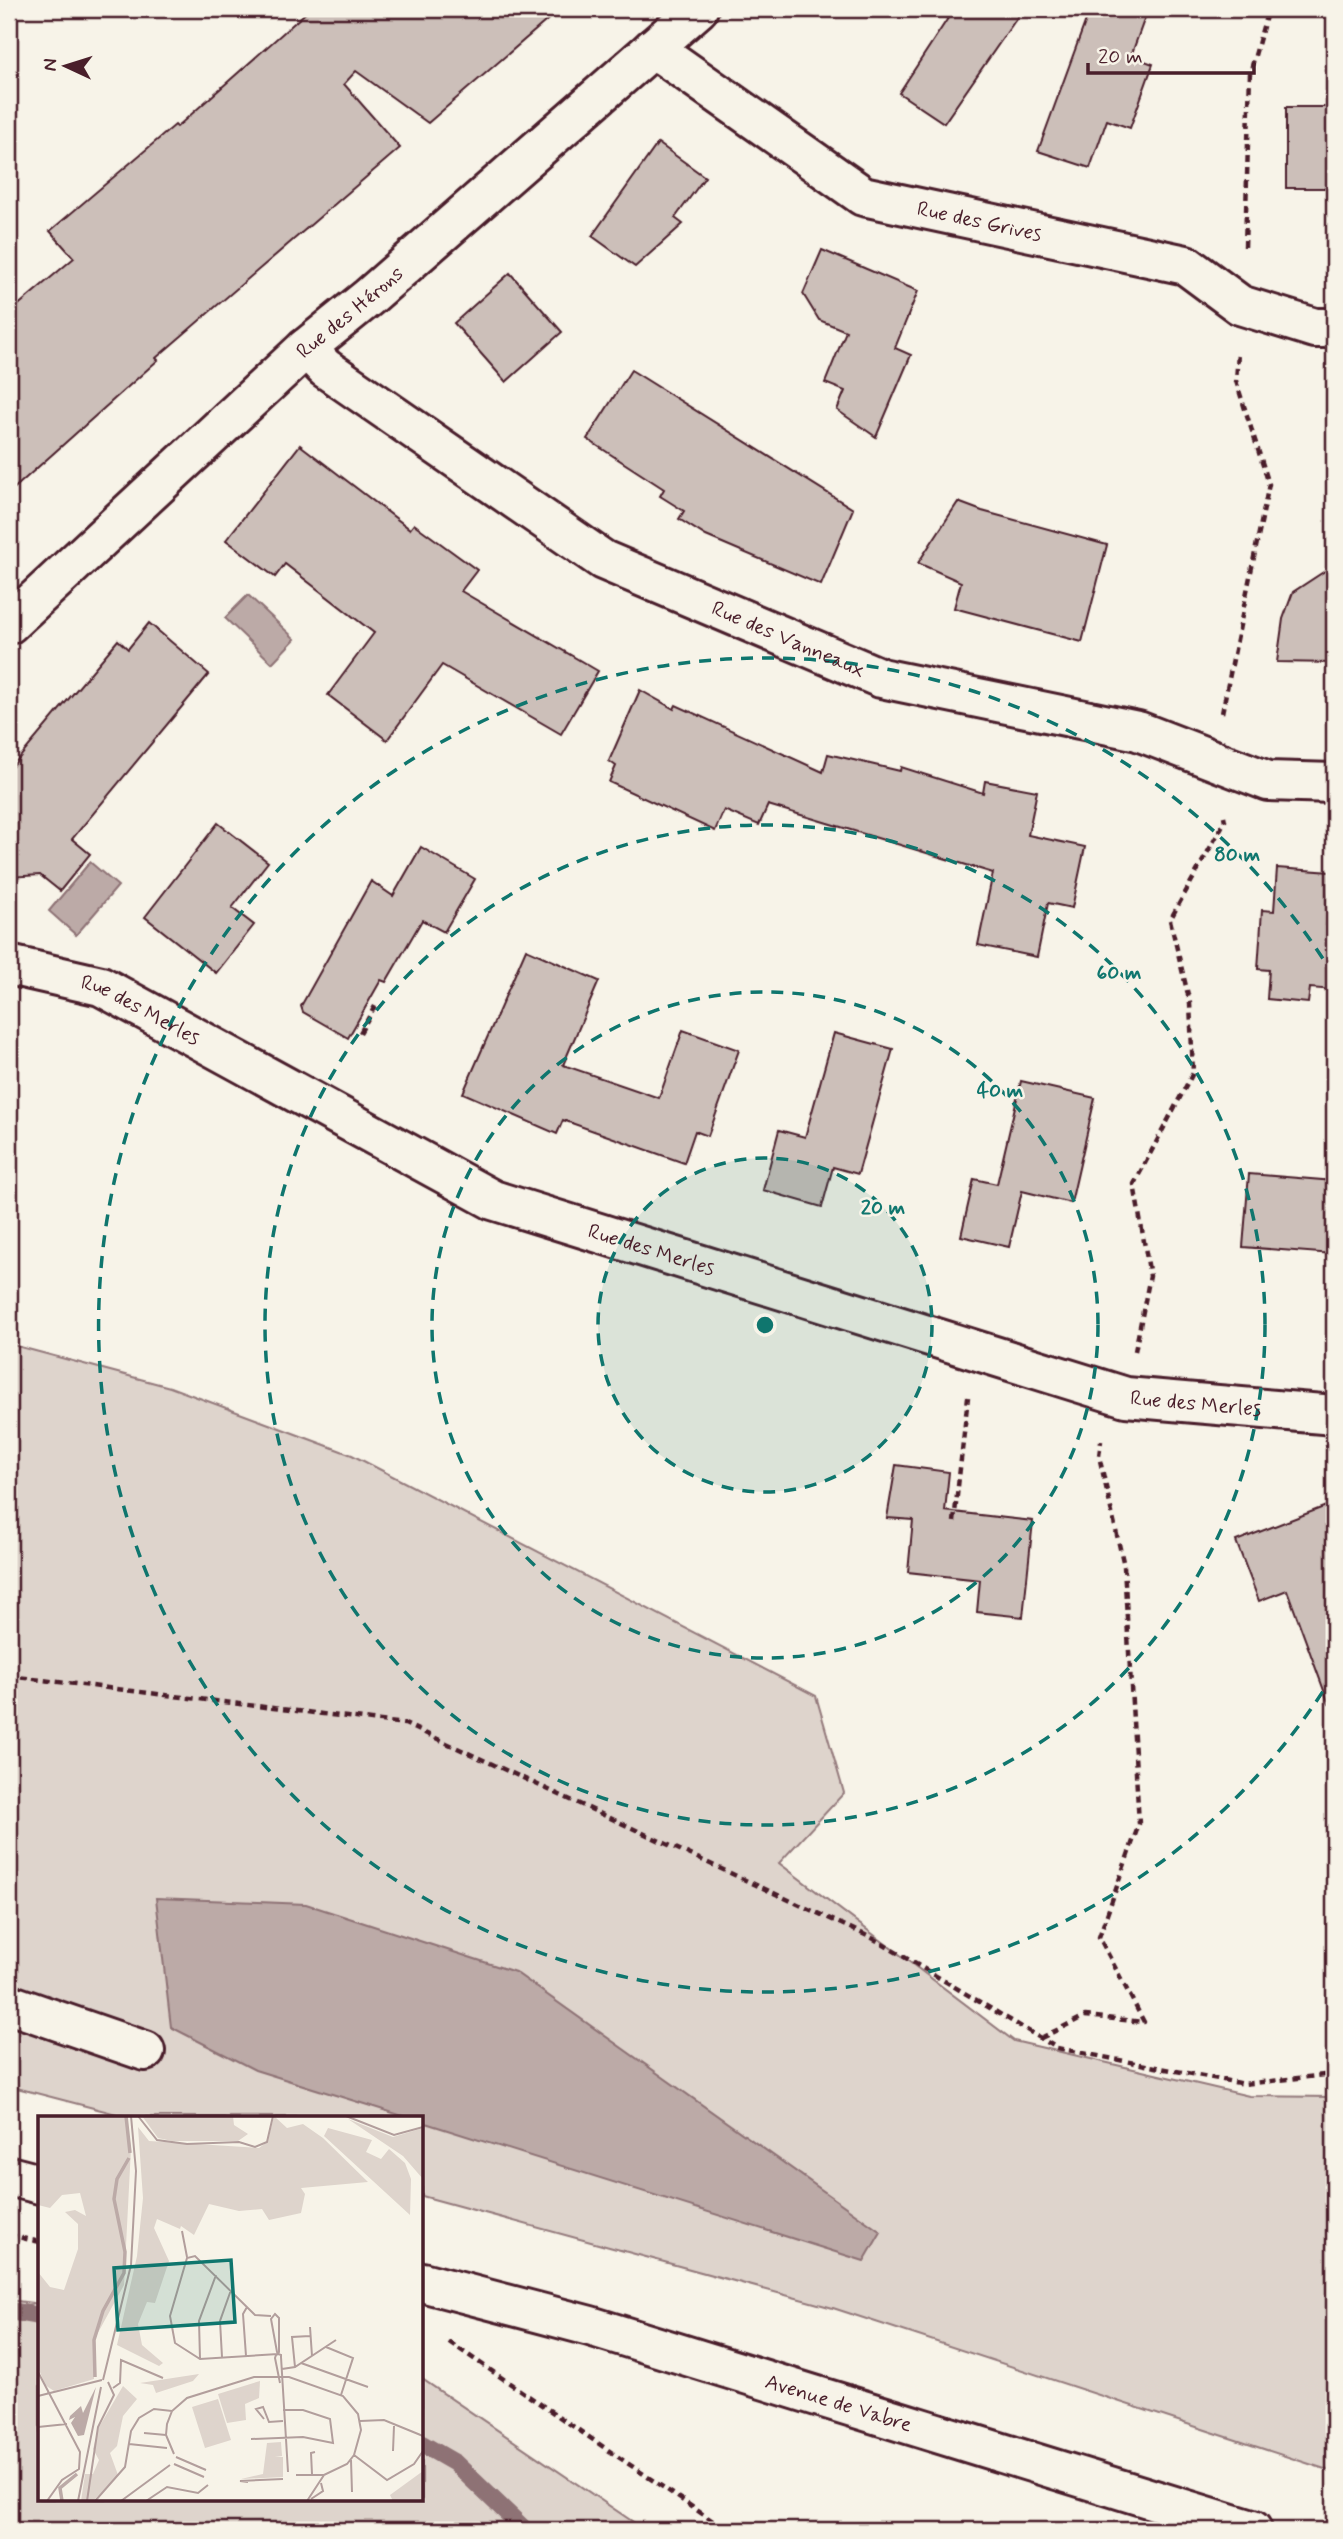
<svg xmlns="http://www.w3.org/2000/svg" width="1343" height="2539" font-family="Mynerve,sans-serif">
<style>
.green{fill:#ded4cc;stroke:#947a7c;stroke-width:2}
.water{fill:#bcaaa7;stroke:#8e7275;stroke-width:2}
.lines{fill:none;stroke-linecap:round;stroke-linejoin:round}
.stream{stroke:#8e7275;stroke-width:18}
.building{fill:#ccbfb9;stroke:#4a1f2b;stroke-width:2}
.minor-casing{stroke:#4a1f2b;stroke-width:44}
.major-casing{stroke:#4a1f2b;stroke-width:44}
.path{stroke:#4a1f2b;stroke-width:4.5;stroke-dasharray:7 5;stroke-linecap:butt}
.minor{stroke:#f7f3e8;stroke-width:38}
.major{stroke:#f7f3e8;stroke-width:38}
.ring{fill:none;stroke:#0f766e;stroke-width:3.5;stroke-dasharray:12 9}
.labels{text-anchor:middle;stroke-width:5;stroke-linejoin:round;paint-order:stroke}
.street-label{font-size:21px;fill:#4a1f2b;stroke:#f7f3e8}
.inset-river{fill:none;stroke:#bcaaa7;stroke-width:3.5}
.inset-road{fill:none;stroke:#b29e9c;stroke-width:2}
.view{fill:#0f766e;fill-opacity:0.15;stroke:#0f766e;stroke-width:3.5}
.inset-edge{fill:none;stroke:#4a1f2b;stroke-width:3.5}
.centre{fill:#0f766e;stroke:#f7f3e8;stroke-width:3.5}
.ring-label{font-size:21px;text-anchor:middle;font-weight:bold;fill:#0f766e;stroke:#f7f3e8;stroke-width:5;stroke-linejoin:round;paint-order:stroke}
</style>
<rect width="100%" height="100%" fill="#f7f3e8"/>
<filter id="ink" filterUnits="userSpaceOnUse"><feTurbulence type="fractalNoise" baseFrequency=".0143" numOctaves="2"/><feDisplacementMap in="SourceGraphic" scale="14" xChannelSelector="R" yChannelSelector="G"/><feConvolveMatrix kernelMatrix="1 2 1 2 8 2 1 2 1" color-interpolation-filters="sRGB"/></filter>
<g filter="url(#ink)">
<g class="green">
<path d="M9 1344 170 1387 352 1455 816 1696 844 1793 779 1863 1014 2041 1249 2096 1334 2097V2472L833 2308 422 2196V2117H128L9 2086Z"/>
<path d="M9 2300 40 2304V2499H422V2379L645 2530H9Z"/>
</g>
<g class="water">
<path d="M248 595 295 639 272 663 225 618Z"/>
<path d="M90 862 118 886 76 935 49 911Z"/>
<path d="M156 1898 306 1904 515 1972 881 2232 864 2261 422 2122V2117H406L255 2070 171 2027Z"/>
</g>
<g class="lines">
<g class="stream">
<path d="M9 2311 40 2316"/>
<path d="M422 2444 455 2463 525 2530"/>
</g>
</g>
<g class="building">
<path d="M310 9H560L428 123 356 71 344 84 400 148 156 358 158 360 9 493V313L74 258 50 231 175 125 177 127Z"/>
<path d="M954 9H1023L944 123 899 93Z"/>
<path d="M1090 9H1148L1131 56 1153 64 1130 128 1107 120 1090 168 1038 151Z"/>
<rect x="1286" y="107" width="48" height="81"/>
<path d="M658 143 705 177 675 218 683 224 635 267 592 236Z"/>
<path d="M822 250 918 291 895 348 911 355 876 437 837 410 845 391 825 383 846 331 819 320 803 294Z"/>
<path d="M510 273 562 332 506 382 454 323Z"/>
<path d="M631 370 853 509 821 585 706 536 679 519 684 511 660 496 664 489 587 439Z"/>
<path d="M300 445 410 529 414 524 477 570 461 591 598 671 561 734 442 665 387 740 328 695 374 633 285 564 275 577 226 540Z"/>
<path d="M958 502 982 511 1107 545 1082 642 954 608 961 582 918 563Z"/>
<path d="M1334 565V663L1277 662 1283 619 1293 592Z"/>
<path d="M149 623 209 674 72 839 90 854 60 891 40 875 9 877V770L118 640 128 649Z"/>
<path d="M640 690 674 709 676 705 823 772 828 754 900 771 901 767 983 793 985 781 1037 791 1028 835 1085 847 1072 908 1048 903 1037 957 978 945 993 873 768 805 759 825 724 810 715 831 609 782 616 766 609 761Z"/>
<path d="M218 823 268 862 232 908 254 925 216 973 145 917Z"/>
<path d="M421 847 475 879 444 932 422 920 386 982 381 980 348 1038 303 1012 301 1006 371 881 393 896Z"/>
<path d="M1277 868 1331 872 1326 925H1334V990L1310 988 1308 1003 1267 999 1269 970 1258 969 1262 910 1274 911Z"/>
<path d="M526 949 599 981 563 1065 659 1098 683 1030 739 1050 708 1136 695 1131 684 1163 563 1120 557 1134 463 1093Z"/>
<path d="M834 1033 893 1049 858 1174 833 1167 822 1207 763 1190 779 1130 805 1137Z"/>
<path d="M1021 1081 1095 1098 1071 1203 1022 1191 1009 1247 961 1236 974 1179 997 1184Z"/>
<path d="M1249 1174 1334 1181 1333 1254 1243 1247Z"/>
<path d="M896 1465 949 1472 945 1511 1033 1521 1023 1617 977 1612 980 1580 908 1572 913 1520 887 1518Z"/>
<path d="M1334 1503V1703L1329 1704 1287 1590 1259 1601 1236 1541Z"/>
</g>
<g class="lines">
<defs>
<g id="minor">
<path id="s1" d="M653 48 863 196 1186 265 1240 305 1315 328H1334"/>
<path id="s2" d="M306 348 325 368 603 560 881 678 1138 731 1268 781 1334 783"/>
<path id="s3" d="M9 624 306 348 369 297 698 9"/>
<path id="s4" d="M9 965 101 986 493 1200 1126 1397 1334 1415"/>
<path d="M9 2004 145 2051"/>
</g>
<g id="major">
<path d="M9 2176 40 2184"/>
<path id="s5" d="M422 2282 590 2326 1252 2530"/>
</g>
</defs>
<use href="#minor" class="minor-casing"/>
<use href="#major" class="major-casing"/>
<g class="path">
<path d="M1245 247 1250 73 1268 9"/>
<path d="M1222 713 1269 484 1236 381 1238 353"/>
<path d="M360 1033 375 1006"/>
<path d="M1135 1351 1150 1276 1134 1184 1193 1073 1190 1003 1170 920 1225 821 1224 816"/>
<path d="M954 1522 968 1397"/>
<path d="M9 1676 405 1724 874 1939 1057 2048 1244 2084 1334 2074"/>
<path d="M1041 2038 1085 2016 1144 2022 1099 1937 1139 1824 1124 1566 1099 1456 1101 1441"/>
<path d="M9 2235 40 2242"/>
<path d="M449 2342 726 2530"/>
</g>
<use href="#minor" class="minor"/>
<use href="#major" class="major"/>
</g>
</g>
<circle cx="765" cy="1325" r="167" fill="#0f766e" fill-opacity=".12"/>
<g class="ring">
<circle cx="765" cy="1325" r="167"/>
<circle cx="765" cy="1325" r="333"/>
<circle cx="765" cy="1325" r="500"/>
<path d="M1334 1674A667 667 0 1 1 1334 976"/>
</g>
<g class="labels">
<g class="street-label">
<text dy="7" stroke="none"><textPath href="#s1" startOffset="376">Rue des Grives</textPath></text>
<text dy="7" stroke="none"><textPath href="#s3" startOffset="462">Rue des Hérons</textPath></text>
<text dy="7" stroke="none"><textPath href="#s2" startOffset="567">Rue des Vanneaux</textPath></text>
<text dy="7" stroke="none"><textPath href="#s4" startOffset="140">Rue des Merles</textPath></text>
<text dy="7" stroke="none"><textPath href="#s4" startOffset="707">Rue des Merles</textPath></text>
<text dy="7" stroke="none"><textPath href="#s4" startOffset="1274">Rue des Merles</textPath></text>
<text dy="7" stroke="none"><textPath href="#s5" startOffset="434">Avenue de Vabre</textPath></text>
</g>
</g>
<g transform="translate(38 2116)">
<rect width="385" height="385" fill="#f7f3e8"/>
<path d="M0 0H88L93 32 86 169 56 224V263L16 275 7 269 0 251V156L12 171 26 174 40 133V108L27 96 37 94 48 100 42 77 24 79 12 92 0 89ZM104 0H195L196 9 210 18 200 25H134L120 22ZM236 0 249 12 265 8 285 22 330 66 263 72 267 78 263 97 231 104 224 93 201 95 171 88 156 119 143 110 142 113 119 103 116 112 131 145 117 187 109 186 100 208 104 229 125 247 121 250 79 229 99 140 105 82 100 11 111 25 221 32 230 25ZM310 3 355 21 385 12V63L365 40ZM290 12 334 24 328 36 343 43 351 33 367 47 373 63 372 99 286 20ZM161 258 155 265 118 277 115 269 102 267ZM222 265 221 282 207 288 208 304 189 307 180 278ZM85 270 99 283 85 300 79 330 72 337 80 359 55 385H43L47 358H55L61 344 55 333 61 311ZM180 283 193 324 167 332 154 291ZM243 326 244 340 237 341H245V361L203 363 225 358 229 327ZM385 355V385H355L352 379Z" fill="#ded4cc"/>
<path d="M58 271 46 319 40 320 33 307 37 301 31 304 32 300 43 290 45 297Z" fill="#bcaaa7"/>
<path class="inset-river" d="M88 0 92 37M57 261 56 224 65 195 86 157 87 136 76 83 79 63 91 42M24 385 22 372 39 358"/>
<path class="inset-road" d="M100 0 119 24 149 28 201 26 217 31 229 26 235 0M308 0 356 19 385 11M144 115 149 141M233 200 217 199 157 140 149 142 132 200 137 227 162 243 240 238M272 211 274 240M288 231 315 242 303 279M208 240 205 198 209 191M184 241 182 205 193 174M162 243 161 205 178 159M263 247 330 271M257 251 254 221 272 220M244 253 257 251 298 224M0 256 42 336 41 353 24 364 9 385M65 264 93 149 98 55 93 0M242 267 237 242 238 239 240 238 241 236V202L237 198 233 203 239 236 240 238 243 239V241L250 356M75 272 82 267 83 244 125 262M0 280 64 264M226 303 218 293 225 291 231 306 245 305M322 305 346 304 385 320M0 311 29 308M106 317 128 319M213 323 265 321 295 327 292 303 265 294H245M91 328 129 332M355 335 356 310M136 338 128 319 129 308 134 295 149 282 216 261H251L305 280 320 298 323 314 316 339 309 348 286 359H258M316 339 349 364 376 348 385 335M138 341 168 354M313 344 314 376M136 348 166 361M274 358 273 337 277 336M210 366 202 365 245 363M273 383 285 375 283 367M40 385 63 271M49 385 60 311 76 279 70 266M57 385 87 351 93 315 101 302 116 293 134 295M83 385 132 349M108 385 129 371 160 377 170 369M269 385 286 359"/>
<path class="view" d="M193 144 197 206 80 214 76 152Z"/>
<rect width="385" height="385" class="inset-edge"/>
</g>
<circle cx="765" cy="1325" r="10" class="centre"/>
<g class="ring-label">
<text x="1237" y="861">80 m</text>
<text x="1119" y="979">60 m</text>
<text x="1000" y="1097">40 m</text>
<text x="883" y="1214">20 m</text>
</g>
<rect width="1343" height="2539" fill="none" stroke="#f7f3e8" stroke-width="35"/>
<rect x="18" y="18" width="1308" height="2504" fill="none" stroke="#4a1f2b" stroke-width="2.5" filter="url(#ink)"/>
<g transform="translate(66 66) rotate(274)" stroke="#f7f3e8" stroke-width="5" paint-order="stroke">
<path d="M0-5L12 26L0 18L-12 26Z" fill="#4a1f2b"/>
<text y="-10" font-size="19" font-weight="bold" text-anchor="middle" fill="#4a1f2b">N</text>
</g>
<path d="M1088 63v10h166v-10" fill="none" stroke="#4a1f2b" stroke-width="3.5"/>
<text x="1098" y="63" font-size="21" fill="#4a1f2b" stroke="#f7f3e8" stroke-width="5" paint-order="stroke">20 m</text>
</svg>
